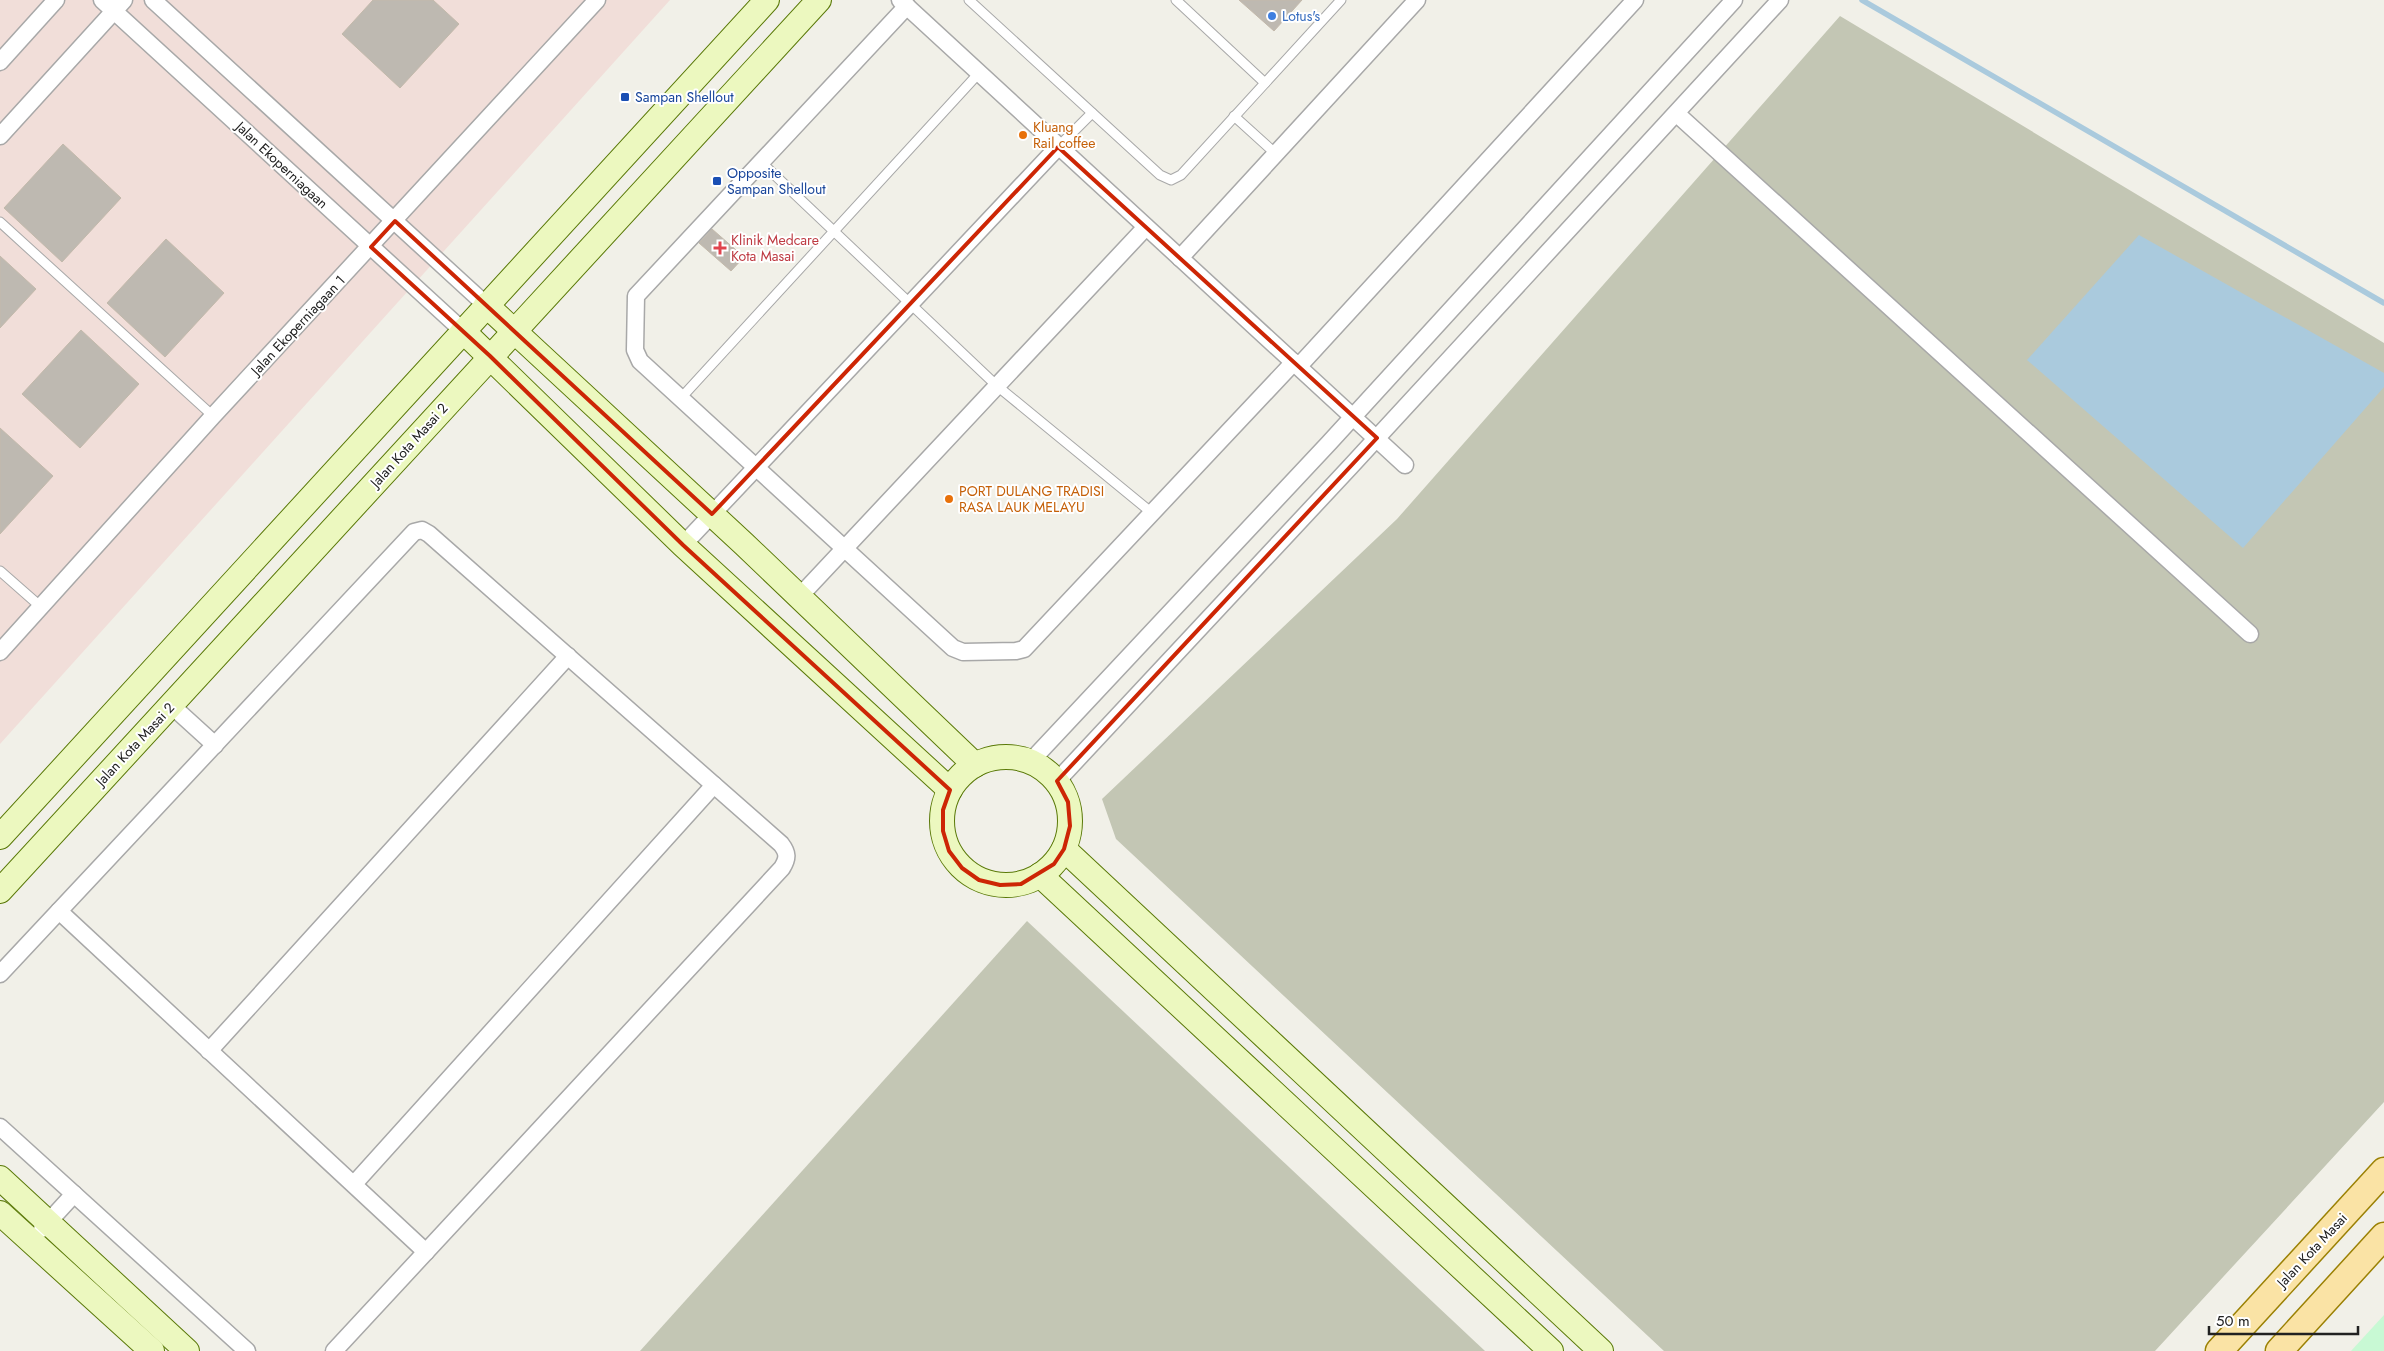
<svg xmlns="http://www.w3.org/2000/svg" width="2384" height="1351" font-family="Jost,sans-serif">
<style>
.commercial{fill:#f1ded9}
.construction{fill:#c3c6b4}
.park{fill:#c8f9d4}
.water{fill:#aacadd}
.lines{fill:none;stroke-linecap:round;stroke-linejoin:round}
.stream{stroke:#aacadd;stroke-width:5.5}
.building{fill:#beb9b1;stroke:#c3b9ab}
.lane-casing{stroke:#a8a8a8;stroke-width:11}
.street-casing{stroke:#a8a8a8;stroke-width:19}
.secondary-casing{stroke:#5a7908;stroke-width:26}
.primary-casing{stroke:#9b8104;stroke-width:29}
.lane{stroke:#fff;stroke-width:9}
.street{stroke:#fff;stroke-width:16}
.secondary{stroke:#ecf8bf;stroke-width:24}
.primary{stroke:#fae3a5;stroke-width:26}
.marked{fill:none;stroke:#cd2605;stroke-width:4;stroke-linejoin:round}
.shop-dot{fill:#3f7fe0;stroke:#fff;stroke-width:2}
.transit-dot{fill:#1a4fb4;stroke:#fff;stroke-width:2}
.food-dot{fill:#e8710a;stroke:#fff;stroke-width:2}
.health-dot{fill:#e0444e;stroke:#fff;stroke-width:2}
.labels{text-anchor:middle;stroke-width:4;stroke-linejoin:round;paint-order:stroke}
.shop-label{font-size:14px;fill:#366cbe;stroke:#fff;text-anchor:start}
.transit-label{font-size:14px;fill:#164399;stroke:#fff;text-anchor:start}
.food-label{font-size:14px;fill:#c56008;stroke:#fff;text-anchor:start}
.street-label{font-size:14px;fill:#212121;stroke:#fff}
.health-label{font-size:14px;fill:#be3a42;stroke:#fff;text-anchor:start}
</style>
<rect width="100%" height="100%" fill="#f1f0e8"/>
<path class="commercial" d="M0 0H670L0 744Z"/>
<g class="construction">
<path d="M1840 16 2384 343V1102L2155 1351H1664L1116 839 1102 799 1397 519Z"/>
<path d="M1027 921 1485 1351H640Z"/>
</g>
<path class="park" d="M2384 1315V1351H2351Z"/>
<path class="water" d="M2139 235 2384 373V387L2243 548 2027 360Z"/>
<g class="lines">
<path class="stream" d="M1862 0 2384 303"/>
</g>
<g class="building">
<path d="M373 0H433L459 24 400 88 342 34Z"/>
<path d="M1239 0H1302L1274 31Z"/>
<path d="M63 144 121 198 62 262 4 208Z"/>
<path d="M712 229 744 257 731 271 699 243Z"/>
<path d="M166 239 224 293 165 357 107 303Z"/>
<path d="M0 256 36 289 0 328Z"/>
<path d="M81 330 139 384 80 448 22 394Z"/>
<path d="M0 428 53 476 0 534Z"/>
</g>
<g class="lines">
<defs>
<g id="lane">
<path d="M969 0 1160 175 1171 180 1181 175 1341 0"/>
<path d="M1176 0 1265 83"/>
<path d="M1234 116 1276 154"/>
<path d="M1058 147 1092 113"/>
<path d="M762 163 996 385 1152 513"/>
<path d="M0 222 213 416"/>
<path d="M681 398 979 73"/>
<path d="M0 571 41 607"/>
</g>
<g id="street">
<path d="M102 0 463 331"/>
<path d="M153 0 486 305"/>
<path d="M900 0 1405 465"/>
<path d="M907 6 636 296 635 350 640 361 953 648 963 652 1016 651 1024 649 1294 362"/>
<path d="M0 62 56 0"/>
<path d="M1677 114 2250 634"/>
<path d="M0 136 124 0"/>
<path d="M1180 258 1417 0"/>
<path d="M1299 366 1635 0"/>
<path d="M683 545 1058 147"/>
<path d="M799 597 1146 227"/>
<path d="M0 652 213 416 597 0"/>
<path d="M171 705 215 745"/>
<path d="M1031 761 1329 443 1734 0"/>
<path d="M1057 781 1351 466 1780 0"/>
<path d="M59 911 426 1252"/>
<path d="M0 974 414 532 422 530 429 534 781 844C788 853 788 858 782 868L334 1351"/>
<path d="M209 1051 568 656"/>
<path d="M0 1127 247 1351"/>
<path d="M354 1184 714 785"/>
<path d="M42 1229 74 1194"/>
</g>
<g id="secondary">
<path d="M486 305 744 544 975 765"/>
<path d="M463 331 683 545 950 790"/>
<circle cx="1006" cy="821" r="64"/>
<path d="M0 837 767 0"/>
<path d="M1064 849 1601 1351"/>
<path d="M1040 875 1551 1351"/>
<path d="M0 891 819 0"/>
<path d="M0 1178 187 1351"/>
<path d="M0 1213 152 1351"/>
</g>
<g id="primary">
<path d="M2219 1351 2384 1171"/>
<path d="M2279 1351 2384 1236"/>
</g>
</defs>
<use href="#lane" class="lane-casing"/>
<use href="#street" class="street-casing"/>
<use href="#secondary" class="secondary-casing"/>
<use href="#primary" class="primary-casing"/>
<use href="#lane" class="lane"/>
<use href="#street" class="street"/>
<use href="#secondary" class="secondary"/>
<use href="#primary" class="primary"/>
</g>
<path class="marked" d="M1058 147 1377 438 1057 781 1068 802 1070 826 1064 849 1054 864 1021 884 1000 885 979 880 962 868 949 851 943 831V810L950 790 683 545 490 356 371 247 395 221 712 514Z"/>
<circle class="shop-dot" cx="1272" cy="16" r="5"/>
<g class="transit-dot">
<rect x="620" y="92" width="10" height="10" rx="2.5"/>
<rect x="712" y="176" width="10" height="10" rx="2.5"/>
</g>
<g class="food-dot">
<circle cx="1023" cy="135" r="5"/>
<circle cx="949" cy="499" r="5"/>
</g>
<path class="health-dot" d="M717.5 240.5h5v5h5v5h-5v5h-5v-5h-5v-5h5z"/>
<g class="labels">
<g class="shop-label">
<text x="1282" y="21">Lotus's</text>
</g>
<g class="transit-label">
<text x="635" y="102">Sampan Shellout</text>
<text x="727" y="178">Opposite<tspan x="727" dy="16">Sampan Shellout</tspan></text>
</g>
<g class="food-label">
<text x="1033" y="132">Kluang<tspan x="1033" dy="16">Rail coffee</tspan></text>
<text x="959" y="496">PORT DULANG TRADISI<tspan x="959" dy="16">RASA LAUK MELAYU</tspan></text>
</g>
<g class="street-label">
<text transform="translate(282 165) rotate(43)" y="5">Jalan Ekoperniagaan</text>
<text transform="translate(298 325) rotate(-47)" y="5">Jalan Ekoperniagaan 1</text>
<text transform="translate(409 445) rotate(-48)" y="5">Jalan Kota Masai 2</text>
<text transform="translate(135 744) rotate(-47)" y="5">Jalan Kota Masai 2</text>
<text transform="translate(2312 1250) rotate(-47)" y="5">Jalan Kota Masai</text>
</g>
<g class="health-label">
<text x="731" y="245">Klinik Medcare<tspan x="731" dy="16">Kota Masai</tspan></text>
</g>
</g>
<path d="M2209 1326v8h149v-8" fill="none" stroke="#212121" stroke-width="2.5"/>
<text x="2216" y="1326" font-size="15" fill="#212121" stroke="#ffffff" stroke-width="4" paint-order="stroke">50 m</text>
</svg>
